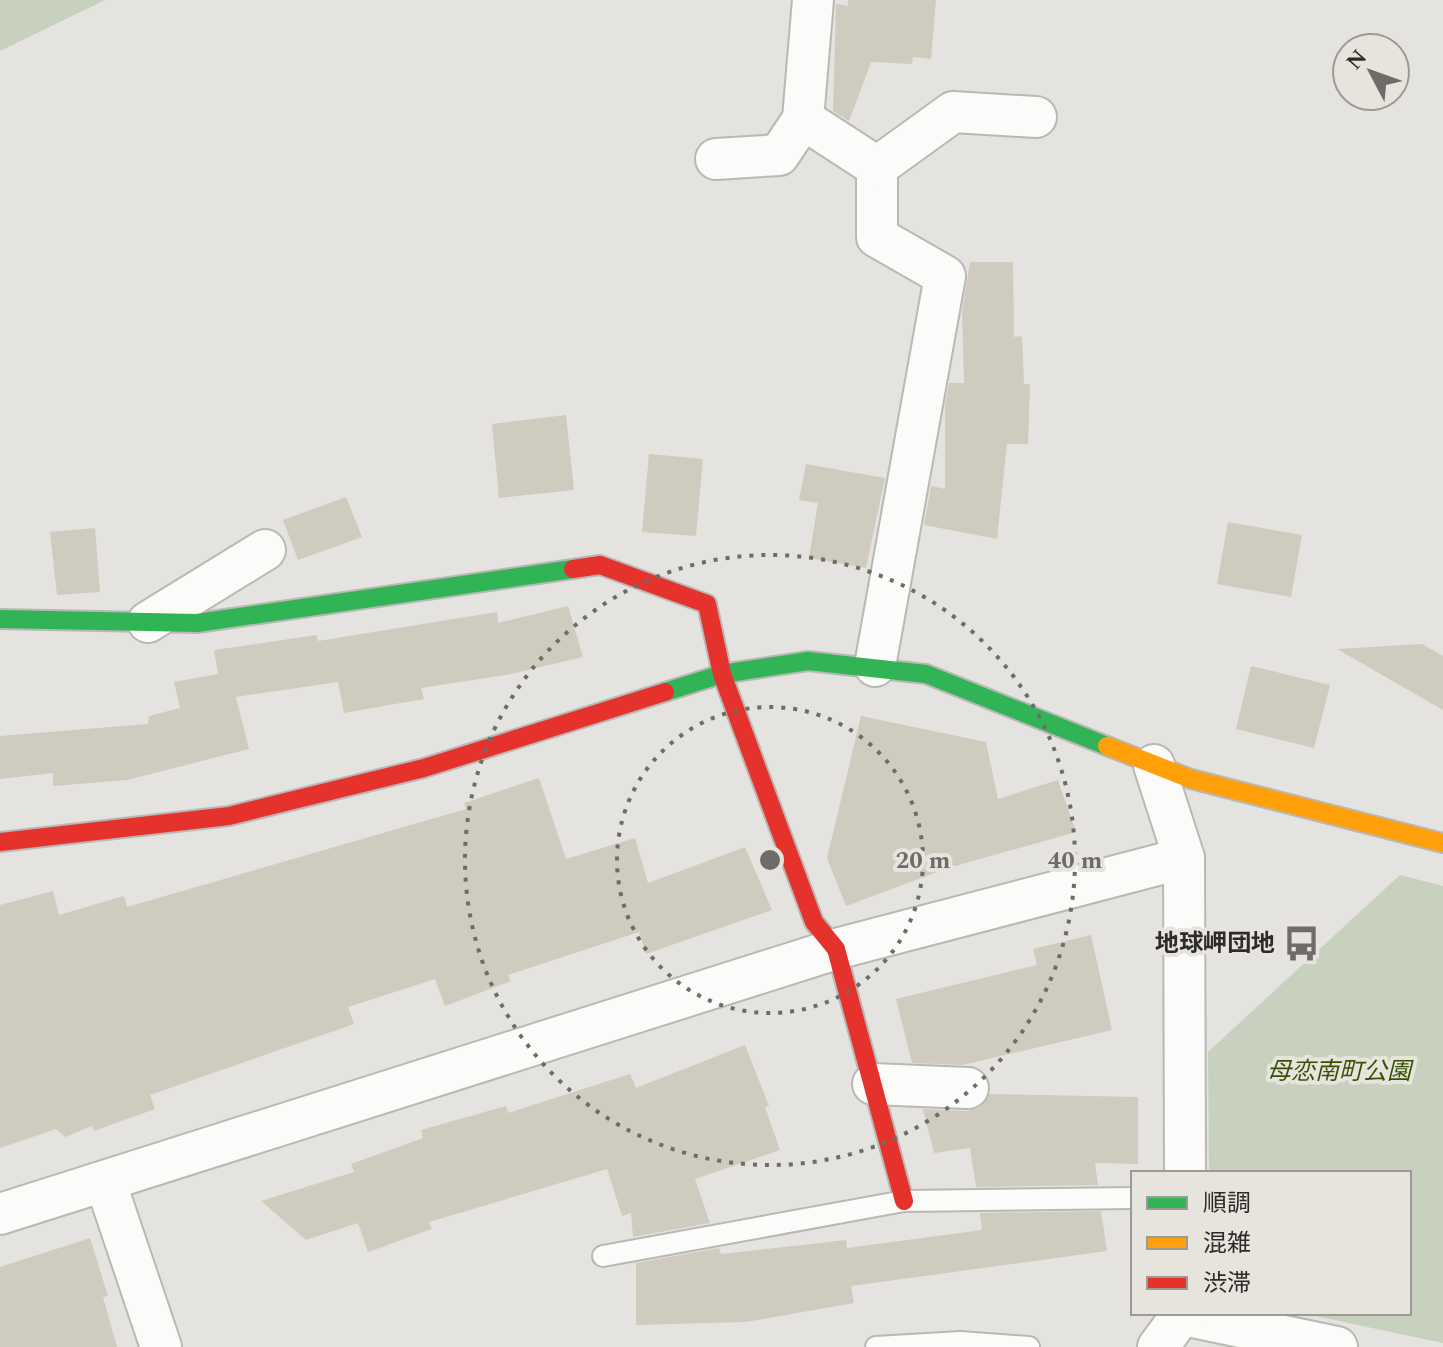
<svg xmlns="http://www.w3.org/2000/svg" width="1443" height="1347" font-family="Spectral,'Noto Sans JP',serif">
<style>
.green{fill:#c8d0be}
.building{fill:#cfcbbf}
.lines{fill:none;stroke-linecap:round;stroke-linejoin:round}
.lane-casing{stroke:#b9b8b5;stroke-width:24}
.street-casing{stroke:#b9b8b5;stroke-width:44}
.fast-casing{stroke:#b9b8b5;stroke-width:22}
.slow-casing{stroke:#b9b8b5;stroke-width:22}
.jam-casing{stroke:#b9b8b5;stroke-width:22}
.lane{stroke:#fbfbfa;stroke-width:20}
.street{stroke:#fbfbfa;stroke-width:40}
.fast{stroke:#30b455;stroke-width:18}
.slow{stroke:#ff9f0a;stroke-width:18}
.jam{stroke:#e5322d;stroke-width:18}
.ring{fill:none;stroke:#6d6c69;stroke-width:4;stroke-dasharray:4 8}
.labels{text-anchor:middle;stroke-width:8;stroke-linejoin:round;paint-order:stroke}
.poi-label{font-size:24px;font-weight:bold;fill:#2d2c2a;stroke:#e6e4dd;text-anchor:end}
.park-label{font-size:24px;font-style:italic;fill:#385205;stroke:#e6e4dd}
.centre{fill:#6d6c69;stroke:#e6e4dd;stroke-width:4}
.ring-label{font-size:24px;text-anchor:middle;font-weight:bold;fill:#6d6c69;stroke:#e6e4dd;stroke-width:8;stroke-linejoin:round;paint-order:stroke}
</style>
<rect width="100%" height="100%" fill="#e4e3df"/>
<g class="green">
<path d="M0 0H105L0 51Z"/>
<path d="M1400 875 1443 886V1343L1301 1313H1409V1173H1209L1208 1052Z"/>
</g>
<g class="building">
<path d="M848 0H936L931 59 913 57 912 64 871 62 849 121 833 111 836 4 848 6Z"/>
<path d="M970 262H1013L1014 337 1022 336 1024 384H1030L1028 444H1007L997 539 924 525 931 486 945 489V406L949 383H964L962 312Z"/>
<path d="M566 415 574 490 499 498 492 424Z"/>
<path d="M649 454 703 459 696 536 642 532Z"/>
<path d="M806 464 885 478 866 568 809 558 818 503 799 500Z"/>
<path d="M346 497 362 537 298 560 283 520Z"/>
<path d="M1228 522 1302 535 1291 597 1217 584Z"/>
<path d="M95 528 100 592 57 595 50 532Z"/>
<path d="M568 606 583 657 511 674 421 688 424 699 344 713 338 682 236 697 249 749 127 780 53 786V773L0 779V736L148 724 149 716 180 708 174 682 218 674 214 650 317 635 318 641 497 612 498 623Z"/>
<path d="M1422 644 1443 656V710L1337 649Z"/>
<path d="M1251 666 1330 685 1314 748 1236 729Z"/>
<path d="M861 716 986 742 998 799 1058 780 1076 832 948 868 846 906 827 858Z"/>
<path d="M539 778 566 859 635 838 648 883 745 847 772 910 646 954 639 932 508 975 511 981 445 1006 435 979 348 1007 354 1024 150 1095 155 1109 94 1131 92 1126 65 1137 56 1129 0 1148V905L53 891 59 915 124 896 127 907 466 809 464 803Z"/>
<path d="M1091 935 1112 1030 962 1065 912 1063 896 999 1037 965 1033 949Z"/>
<path d="M745 1045 769 1106 765 1107 780 1150 695 1179 710 1223 633 1237 631 1213 622 1216 607 1169 429 1222 432 1229 368 1252 358 1223 306 1240 261 1201 354 1172 351 1164 423 1138 421 1130 506 1106 508 1113 630 1074 636 1088Z"/>
<path d="M989 1094 1138 1097V1164L1095 1163 1098 1185 976 1187 970 1148 934 1153 923 1109 968 1111 979 1108Z"/>
<path d="M1101 1211 1107 1251 851 1286 854 1303 746 1322 636 1325V1263L719 1248 721 1254 846 1240 847 1248 982 1230 980 1213Z"/>
<path d="M90 1238 108 1296 103 1297 117 1347H0V1267Z"/>
</g>
<g class="lines">
<defs>
<g id="lane">
<path d="M603 1256 904 1201 1133 1198"/>
<path d="M876 1347 960 1342 1029 1347"/>
</g>
<g id="street">
<path d="M813 0 803 119 877 167V237L945 276 875 666"/>
<path d="M716 159 779 155 803 119"/>
<path d="M877 167 953 112 1036 117"/>
<path d="M148 622 265 550"/>
<path d="M1154 765 1184 858 1185 1173"/>
<path d="M873 1084 968 1088"/>
<path d="M105 1181 161 1347"/>
<path d="M0 1214 836 949 1184 858"/>
<path d="M1183 1315 1337 1347"/>
<path d="M1158 1347 1183 1313"/>
</g>
<g id="fast">
<path d="M0 619 197 623 573 569"/>
<path d="M665 692 722 674 808 661 926 674 1107 746"/>
</g>
<path id="slow" d="M1107 746 1191 779 1443 843"/>
<g id="jam">
<path d="M573 569 600 565 707 604 722 674 814 922 836 949 904 1201"/>
<path d="M0 842 229 816 424 768 665 692"/>
</g>
</defs>
<use href="#lane" class="lane-casing"/>
<use href="#street" class="street-casing"/>
<use href="#fast" class="fast-casing"/>
<use href="#slow" class="slow-casing"/>
<use href="#jam" class="jam-casing"/>
<use href="#lane" class="lane"/>
<use href="#street" class="street"/>
<use href="#fast" class="fast"/>
<use href="#slow" class="slow"/>
<use href="#jam" class="jam"/>
</g>
<g class="ring">
<circle cx="770" cy="860" r="153"/>
<circle cx="770" cy="860" r="305"/>
</g>
<defs>
<symbol id="bus-bare" viewBox="-9 -9 18 18"><path d="M-5-6H5V4H4V6H2V4H-2V6H-4V4H-5ZM-3.5-4V0h7V-4ZM-3.5 1.2v1.5H-2V1.2ZM2 1.2v1.5H3.5V1.2Z" fill="#6d6c69" stroke="#e6e4dd" stroke-width="2.5" paint-order="stroke"/></symbol>
</defs>
<g fill-rule="evenodd">
<use href="#bus-bare" x="1276" y="918" width="51" height="51"/>
</g>
<g class="labels">
<g class="poi-label">
<text x="1275" y="951">地球岬団地</text>
</g>
<g class="park-label">
<text x="1339" y="1079">母恋南町公園</text>
</g>
</g>
<circle cx="770" cy="860" r="12" class="centre"/>
<g class="ring-label">
<text x="923" y="868">20 m</text>
<text x="1075" y="868">40 m</text>
</g>
<rect x="1131" y="1171" width="280" height="144" fill="#e6e4dd" stroke="#9c9a95" stroke-width="2"/>
<rect x="1147" y="1197" width="40" height="12" fill="#30b455" stroke="#9c9a95" stroke-width="2"/>
<text x="1203" y="1211" font-size="24" fill="#2d2c2a">順調</text>
<rect x="1147" y="1237" width="40" height="12" fill="#ff9f0a" stroke="#9c9a95" stroke-width="2"/>
<text x="1203" y="1251" font-size="24" fill="#2d2c2a">混雑</text>
<rect x="1147" y="1277" width="40" height="12" fill="#e5322d" stroke="#9c9a95" stroke-width="2"/>
<text x="1203" y="1291" font-size="24" fill="#2d2c2a">渋滞</text>
<g transform="translate(1371 72) rotate(311)"><circle r="38" fill="#e6e4dd" stroke="#9c9a95" stroke-width="2"/>
<path d="M0-6L14 30L0 20L-14 30Z" fill="#6d6c69"/>
<text y="-12" font-size="22" font-weight="bold" text-anchor="middle" fill="#2d2c2a">N</text>
</g>
</svg>
